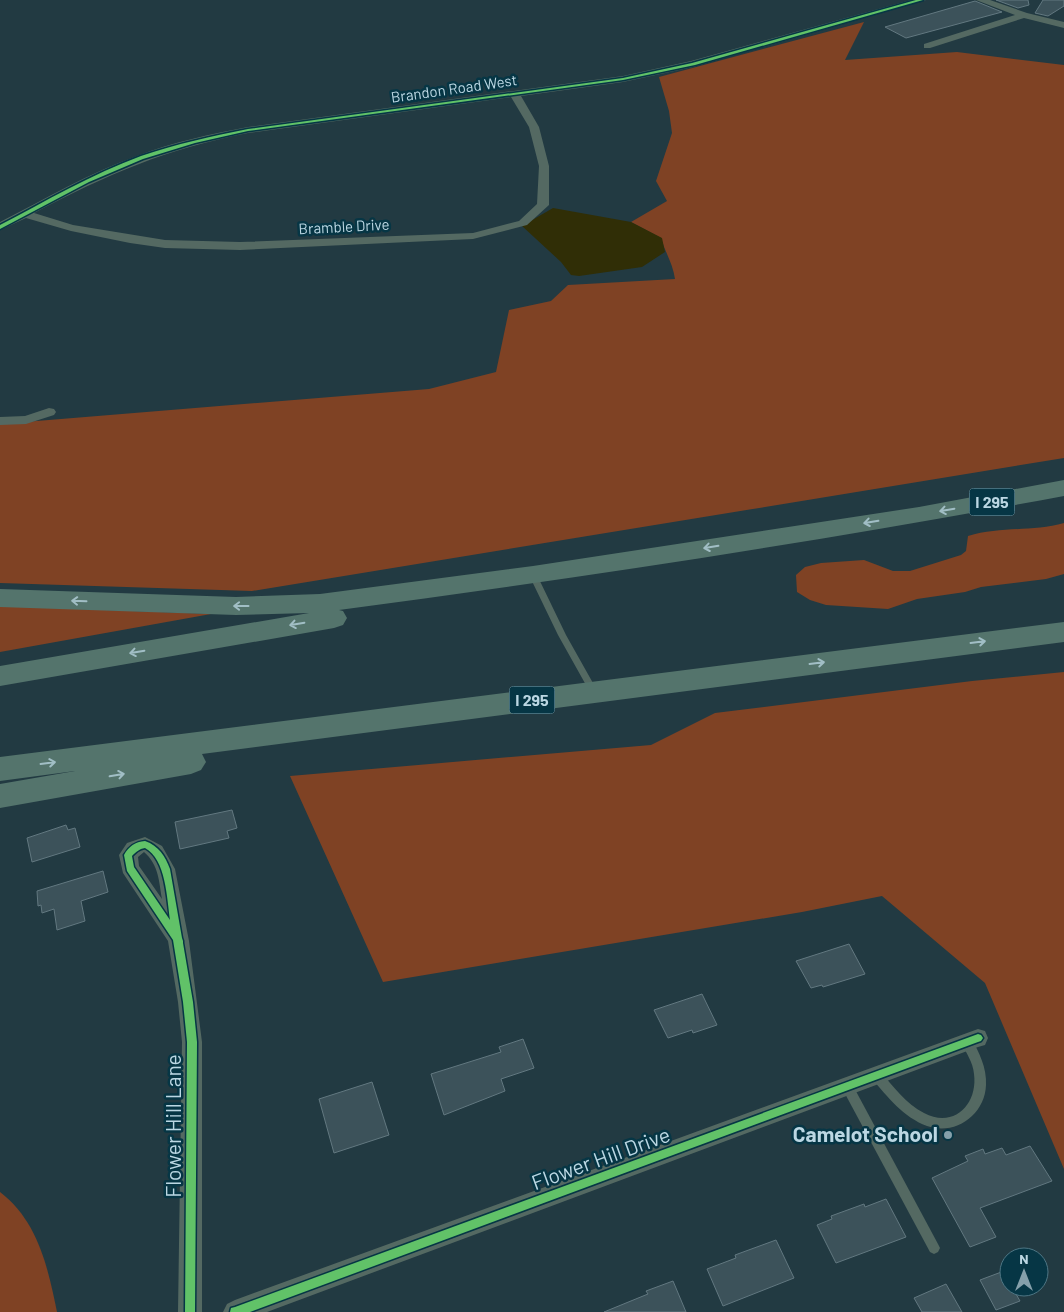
<svg xmlns="http://www.w3.org/2000/svg" width="1064" height="1312" font-family="Barlow,sans-serif">
<style>
.green{fill:#7f4224}
.water{fill:#302e06}
.building{fill:#3c525a;stroke:#627880}
.lines{fill:none;stroke-linecap:round;stroke-linejoin:round}
.lane{fill:#546962;fill-rule:evenodd}
.street{fill:#546962;fill-rule:evenodd}
.highway{fill:#54746c;fill-rule:evenodd}
.cycleway-casing{stroke:#063645;stroke-width:3}
.cycleway{fill:#61c268;fill-rule:evenodd}
.oneway{stroke:#a1bec5}
.poi-dot{fill:#85a0ab;stroke:#063645;stroke-width:2}
.labels{text-anchor:middle;stroke-width:5;stroke-linejoin:round;paint-order:stroke}
.far-street-label{font-size:15px;fill:#bbd7e3;stroke:#063645}
.shield{fill:#063645;stroke:#85a7b4;stroke-width:1}
.shield-label{font-size:16px;font-weight:bold;fill:#bbd7e3}
.near-street-label{font-size:21px;fill:#bbd7e3;stroke:#063645}
.near-poi-label{font-size:21px;font-weight:bold;fill:#bbd7e3;stroke:#063645;text-anchor:end}
</style>
<rect width="100%" height="100%" fill="#223a42"/>
<g class="green">
<path d="M864 22 845 60 957 52 1064 65V458L252 591 0 583V424L429 389 496 372 509 310 551 301 568 285 675 279C673 264 665 252 661 238L631 222 667 201 656 181 672 133 669 111 659 77Z"/>
<path d="M1064 523V574L1046 579 981 587 965 592 917 599 888 609 826 605 810 600 797 592 796 575 805 567 821 563 864 560 893 571H910L961 555 966 551 968 536C1000 526 1033 532 1064 523Z"/>
<path d="M0 606 211 614 0 652Z"/>
<path d="M1064 672V1169L985 983 882 896 802 912 383 982 290 776 651 745 715 713 972 681Z"/>
<path d="M0 1192C38 1221 48 1268 57 1312H0Z"/>
</g>
<path class="water" d="M553 208 631 222 662 238 665 252 642 267 579 276 571 275 561 262 522 226Z"/>
<g class="building">
<path d="M996 0H1028L1029 5 1018 8Z"/>
<path d="M1043 0H1064V6L1048 16 1035 13Z"/>
<path d="M975 1 1002 12 906 38 885 27Z"/>
<path d="M232 810 237 828 227 831 229 838 180 849 175 822Z"/>
<path d="M66 825 68 830 75 828 80 847 32 862 27 838Z"/>
<path d="M103 871 108 892 81 901 85 921 57 930 54 909 42 913 41 905 38 906 37 891Z"/>
<path d="M849 944 865 974 823 987 822 985 811 988 796 961Z"/>
<path d="M702 994 717 1025 693 1033 692 1030 668 1038 654 1010Z"/>
<path d="M523 1039 534 1068 501 1079 505 1091 444 1115 431 1074 501 1052 499 1047Z"/>
<path d="M372 1082 389 1135 334 1153 319 1099Z"/>
<path d="M1030 1146 1052 1181 980 1208 996 1237 970 1247 932 1178 968 1161 965 1156 983 1149 985 1154 1002 1148 1006 1155Z"/>
<path d="M886 1199 906 1237 836 1263 817 1225 832 1219 831 1216 864 1204 865 1207Z"/>
<path d="M776 1240 794 1278 723 1306 707 1269 736 1258 735 1255Z"/>
<path d="M1004 1271 1009 1281V1287H1012L1020 1301 996 1310 980 1280Z"/>
<path d="M673 1281 686 1312H604L648 1294 646 1291Z"/>
<path d="M946 1284 962 1312H922L914 1298Z"/>
</g>
<g class="lines">
<g class="lane">
<path d="M533 572 537 575 566 635 598 692 597 694H591L558 635 529 575Z"/>
<path d="M967 1037 971 1038C979 1052 987 1068 986 1085 985 1115 955 1136 927 1126 903 1117 888 1097 872 1079L870 1075 872 1071 876 1070 880 1071C893 1086 906 1104 924 1113 954 1129 978 1104 974 1074 973 1062 966 1053 961 1042L963 1038Z"/>
<path d="M847 1081 851 1082 938 1244 940 1248 938 1252 934 1254 930 1252 843 1090 841 1086 843 1082Z"/>
</g>
<g class="street">
<path d="M911 0H926L693 67 623 82 521 96 539 127 549 166V205L527 225 473 239 240 250 165 248 130 243 71 231 26 218 0 230V222C45 199 89 173 137 156 173 142 211 134 248 127L623 76 691 61ZM511 97 529 127 539 166 537 204 519 221 473 233 240 242 165 240 73 225 34 213C108 174 166 149 248 133Z"/>
<path d="M976 0H990L1027 13 1064 22V28L1024 18 930 48H924V44L1015 15Z"/>
<path d="M49 408 54 409 56 412 54 415 26 424 0 425V417L25 416Z"/>
<path d="M145 837 162 846 175 869 189 941 202 1042V1312H178L182 1042 178 1002 168 941 123 873 119 855 127 843ZM144 852C159 865 159 882 162 899L139 866 138 857Z"/>
<path d="M978 1029 985 1031 988 1038 985 1045 978 1047 267 1312H223L227 1304 235 1300Z"/>
</g>
<g class="highway">
<path d="M1064 480V496C823 541 581 578 339 610L343 611 347 618 343 625 334 628 0 686V666L309 613 236 615 0 607V589L236 597 320 594 533 566 919 507Z"/>
<path d="M1064 622V642L202 754 206 762 201 770 191 774 0 808V784L75 771 0 781V757Z"/>
</g>
<defs>
<g id="cycleway">
<path d="M916 0H923L695 65 623 80 248 131 195 143 143 159 89 182 0 229V225C46 201 92 174 141 156 176 144 212 136 248 129L623 78 692 63Z"/>
<path d="M145 841C159 846 165 856 170 869L182 938 183 941V943L193 1002 197 1042 195 1312H185L187 1042 183 1002 173 940 127 871 124 855C129 846 135 842 145 841ZM145 848C166 859 167 899 170 920L134 867 132 856C136 852 139 849 145 848Z"/>
<path d="M978 1034 981 1035 983 1038 981 1041 978 1042 250 1312H230L231 1308 235 1307Z"/>
</g>
</defs>
<use href="#cycleway" class="cycleway-casing"/>
<use href="#cycleway" class="cycleway"/>
</g>
<defs><path id="oneway-shaft" d="M-6 0H5M1.5-3L5.5 0L1.5 3" fill="none" stroke-width="1.6" stroke-linecap="round" stroke-linejoin="round" transform="scale(1.25)"/></defs>
<g class="oneway">
<use href="#oneway-shaft" transform="translate(947 510) rotate(170)"/>
<use href="#oneway-shaft" transform="translate(871 522) rotate(171)"/>
<use href="#oneway-shaft" transform="translate(711 547) rotate(171)"/>
<use href="#oneway-shaft" transform="translate(79 601) rotate(-178)"/>
<use href="#oneway-shaft" transform="translate(241 606) rotate(-180)"/>
<use href="#oneway-shaft" transform="translate(297 624) rotate(170)"/>
<use href="#oneway-shaft" transform="translate(978 642) rotate(-7)"/>
<use href="#oneway-shaft" transform="translate(137 652) rotate(170)"/>
<use href="#oneway-shaft" transform="translate(817 663) rotate(-7)"/>
<use href="#oneway-shaft" transform="translate(48 763) rotate(-7)"/>
<use href="#oneway-shaft" transform="translate(117 775) rotate(-10)"/>
</g>
<circle class="poi-dot" cx="948" cy="1135" r="5"/>
<g class="labels">
<g class="far-street-label">
<text transform="translate(454 89) rotate(-8)" y="5">Brandon Road West</text>
<text transform="translate(344 227) rotate(-3)" y="5">Bramble Drive</text>
</g>
<g class="shield">
<rect x="969.5" y="488.5" width="45" height="27" rx="4"/>
<rect x="509.5" y="686.5" width="45" height="27" rx="4"/>
</g>
<g class="shield-label">
<text x="992" y="508">I 295</text>
<text x="532" y="706">I 295</text>
</g>
<g class="near-street-label">
<text transform="translate(174 1126) rotate(-90)" y="7">Flower Hill Lane</text>
<text transform="translate(601 1159) rotate(-20)" y="7">Flower Hill Drive</text>
</g>
<g class="near-poi-label">
<text x="938" y="1142">Camelot School</text>
</g>
</g>
<g transform="translate(1024 1272)"><circle r="24" fill="#063645" stroke="#4e7684"/>
<path d="M0-4L9 19L0 12L-9 19Z" fill="#85a0ab"/>
<text y="-8" font-size="14" font-weight="bold" text-anchor="middle" fill="#bbd7e3">N</text>
</g>
</svg>
